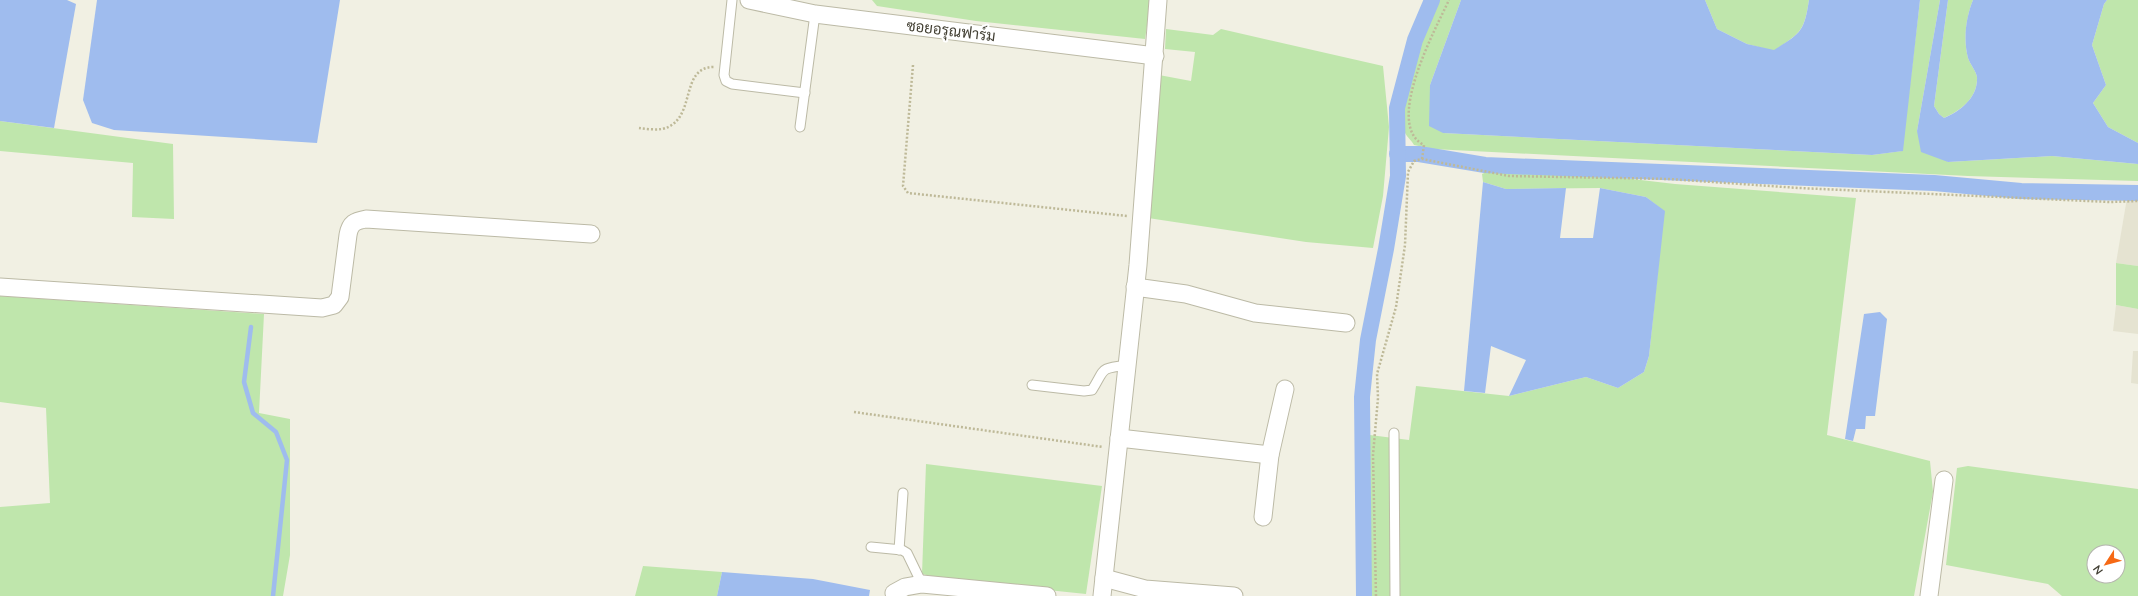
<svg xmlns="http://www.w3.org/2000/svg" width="2138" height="596" font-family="Mulish,Sarabun,sans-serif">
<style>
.residential{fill:#e5e3d1}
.green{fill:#bfe6ac;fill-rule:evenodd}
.water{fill:#9fbcee}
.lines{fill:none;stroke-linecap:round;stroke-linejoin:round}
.stream{stroke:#9fbcee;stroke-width:4.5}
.canal{stroke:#9fbcee;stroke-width:16}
.service-casing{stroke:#bcbaa6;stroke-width:11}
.minor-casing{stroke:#bcbaa6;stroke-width:19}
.path{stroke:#beb998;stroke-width:2.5;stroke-dasharray:2 2;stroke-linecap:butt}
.service{stroke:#fff;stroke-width:9}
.minor{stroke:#fff;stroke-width:17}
.labels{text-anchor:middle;stroke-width:4;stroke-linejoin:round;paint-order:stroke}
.street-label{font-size:15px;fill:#434034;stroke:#fff}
</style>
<rect width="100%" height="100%" fill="#f1f0e3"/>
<g class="residential">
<path d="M2138 197V266L2116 263 2127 198Z"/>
<path d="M2116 305 2138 309V334L2113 331Z"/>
<path d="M2133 351H2138V384L2131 383Z"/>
</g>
<g class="green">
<path d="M872 0H1149L1150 5 1145 39 976 21 877 6Z"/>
<path d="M1439 0H1461L1430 85 1443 133 1872 155 1902 151 1920 0H1940L1917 131 1948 162 2052 156 2138 164V181L1968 176 1433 149 1414 145C1412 141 1407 137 1405 133 1392 103 1427 29 1439 0Z"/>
<path d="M1705 0H1809C1804 32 1801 32 1774 51L1747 44 1717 29Z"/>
<path d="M1948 0H1973C1966 17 1963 39 1968 58 1970 64 1976 71 1977 77 1978 98 1960 111 1944 118L1939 114 1934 106Z"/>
<path d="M2107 0H2138V143L2108 127 2093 103 2106 85 2092 45 2104 4Z"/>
<path d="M1166 29 1213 35 1221 29 1383 66 1389 127 1383 196 1373 248 1306 242 1148 218 1159 75 1191 81 1195 52 1165 49Z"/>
<path d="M0 121 173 144 174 219 132 217 133 163 0 151Z"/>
<path d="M1493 169 1572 172 1675 184 1856 198 1827 435 1930 461 1933 492 1914 596H1371L1370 435 1409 440 1416 386 1509 396 1586 377 1618 388 1644 372 1649 356 1664 211 1646 197 1600 188 1506 189 1483 182 1482 174Z"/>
<path d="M2116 263 2138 266V309L2116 305Z"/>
<path d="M0 296 264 314 259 413 290 419V555L283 596H0V507L50 503 46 408 0 402Z"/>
<path d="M926 464 1102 486 1086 594 949 580 922 574Z"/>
<path d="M1968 466 2138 489V596H2062L2048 584 1946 565 1957 468ZM2094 552H2118V576H2094Z"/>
<path d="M643 566 722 572 717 596H635Z"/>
</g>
<g class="water">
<path d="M0 0H67L76 4 54 128 0 121Z"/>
<path d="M97 0H340L317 143 114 130 92 123 83 100Z"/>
<path d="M1461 0H1705L1717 29 1747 44 1774 50C1801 33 1804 32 1809 0H1920L1903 151 1872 155 1443 133 1429 126 1430 85Z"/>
<path d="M1940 0H1948L1934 106 1939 114 1944 118C1960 111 1978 98 1977 77 1976 71 1970 64 1968 58 1963 39 1966 17 1973 0H2107L2104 4 2092 45 2106 85 2093 103 2108 127 2138 143V164L2052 156 1948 162 1921 152 1917 131Z"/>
<path d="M1483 182 1506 189 1566 188 1560 238H1593L1600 188 1646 197 1665 211 1649 356 1644 372 1618 388 1586 377 1509 396 1526 360 1491 346 1485 393 1464 391Z"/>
<path d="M1880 312 1887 319 1875 416H1866L1865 429H1856L1853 441 1845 439 1864 314Z"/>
<path d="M722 572 813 579 870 590 869 596H717Z"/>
</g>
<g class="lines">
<path class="stream" d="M251 327 244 382 253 413 276 432 287 460 273 596"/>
<g class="canal">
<path d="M1397 154H1419L1485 165 1934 183 2021 191 2138 193"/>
<path d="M1364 596 1362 397 1368 340 1386 249 1398 176 1397 108 1415 40 1432 0"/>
</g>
<defs>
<g id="service">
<path d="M732 0 724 75 726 81 732 84 805 93"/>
<path d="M800 127 815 14"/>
<path d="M1032 385 1084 391 1092 390C1106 368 1098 369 1127 365"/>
<path d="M1394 433 1395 596"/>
<path d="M871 547 902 550 907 553 922 584"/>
<path d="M899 550 903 493"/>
</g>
<g id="minor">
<path d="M749 0 815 14 1155 56"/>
<path d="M0 287 322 308 334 305 340 297 348 235C350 223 355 221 366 219L591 234"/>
<path d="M1135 287 1186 294 1255 313 1346 323"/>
<path d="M1119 438 1270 455"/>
<path d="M1263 517 1270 455 1285 389"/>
<path d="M1104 578 1145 589 1234 596"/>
<path d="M894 593 905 587 922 584 1047 596"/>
<path d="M1102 596 1138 265 1158 0"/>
<path d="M1929 596 1944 480"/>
</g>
</defs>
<use href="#service" class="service-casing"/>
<use href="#minor" class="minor-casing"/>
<g class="path">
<path d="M913 65 903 186 908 193 1127 216"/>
<path d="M639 128C646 129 655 130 662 129 698 121 678 67 714 67"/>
<path d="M1422 159 1424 145C1383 125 1436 28 1449 0"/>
<path d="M854 412 1103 447"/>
<path d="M1376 596 1373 455 1378 398 1377 374 1396 307 1405 245 1408 172 1414 161 1422 159 1509 176 1669 179 1799 188 2110 202 2138 201"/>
</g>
<use href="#service" class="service"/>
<use href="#minor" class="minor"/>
</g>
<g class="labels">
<g class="street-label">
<text transform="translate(951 31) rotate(7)" y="5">ซอยอรุณฟาร์ม</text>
</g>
</g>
<g transform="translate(2106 564) rotate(234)"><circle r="19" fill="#ffffff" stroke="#b4b3ae"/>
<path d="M0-3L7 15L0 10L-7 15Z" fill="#f66915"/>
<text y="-6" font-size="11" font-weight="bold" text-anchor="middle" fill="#434034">N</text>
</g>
</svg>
